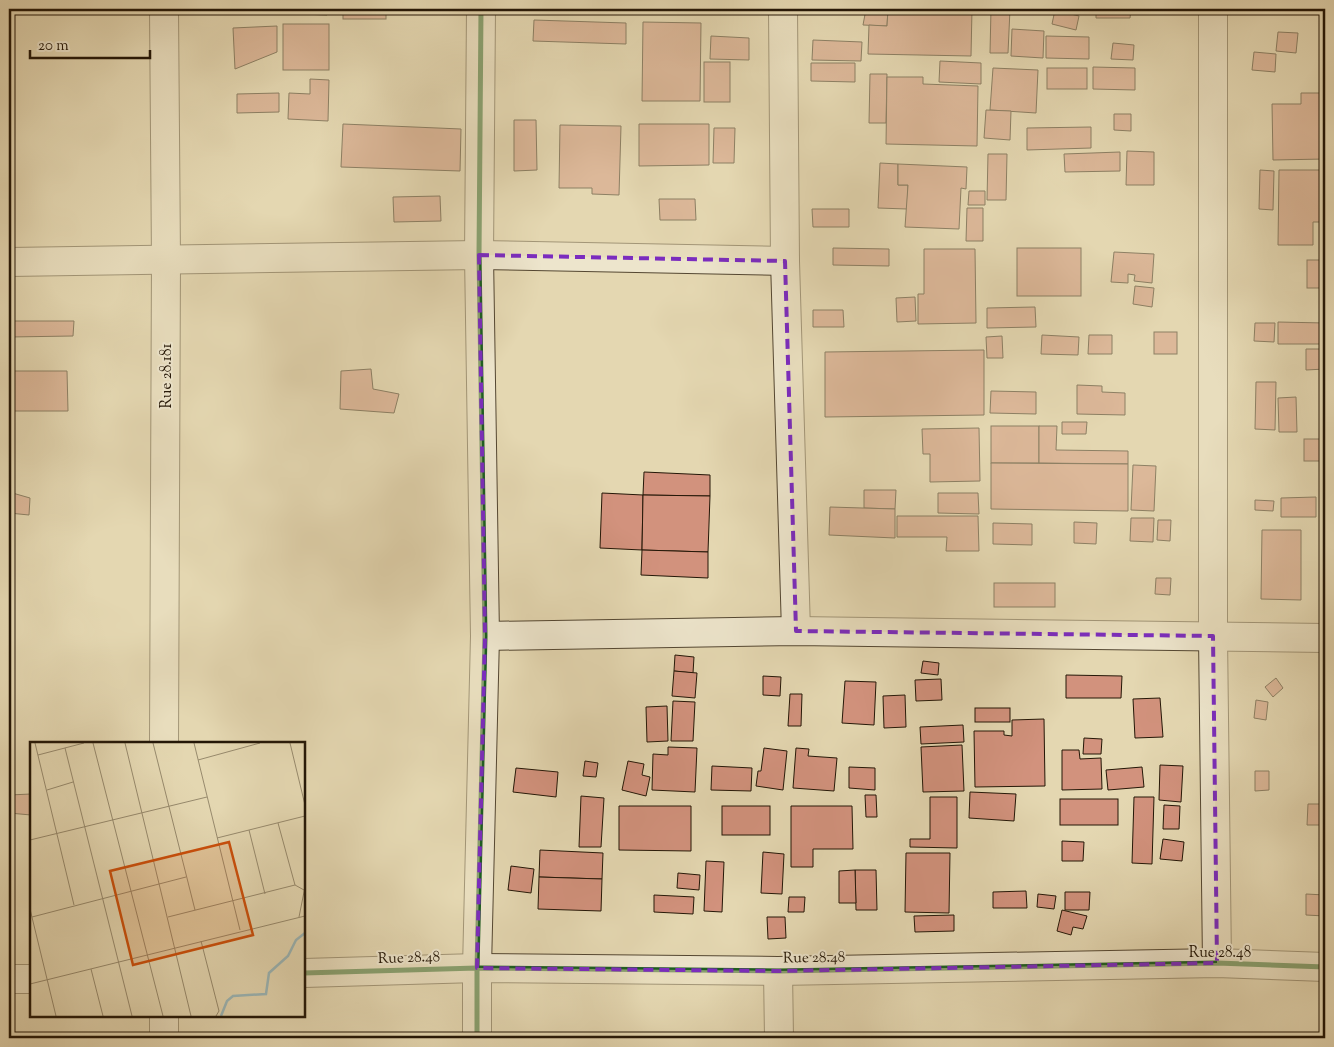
<svg xmlns="http://www.w3.org/2000/svg" width="1334" height="1047" font-family="'Sorts Mill Goudy',serif">
<style>
.building{fill:#d2927d;stroke:#241707}
.lines{fill:none;stroke-linecap:round;stroke-linejoin:round}
.minor-casing{stroke:#544732;stroke-width:30}
.minor{stroke:#ede5cc;stroke-width:28}
.cycleway-casing{stroke:#ede5cc;stroke-width:8}
.cycleway{stroke:#1b5e20;stroke-width:5}
.marked{fill:none;stroke:#7b2cbf;stroke-width:4;stroke-dasharray:10 6;stroke-linejoin:round}
.labels{text-anchor:middle;stroke-width:4;stroke-linejoin:round;paint-order:stroke}
.street-label{font-size:15px;fill:#241707;stroke:#ede5cc}
.inset-river{fill:none;stroke:#9bb7b8;stroke-width:2.5}
.inset-road{fill:none;stroke:#978a6d;stroke-width:1}
.view{fill:#cb4f0b;fill-opacity:0.15;stroke:#cb4f0b;stroke-width:2.5}
.inset-edge{fill:none;stroke:#241707;stroke-width:2.5}
</style>
<rect width="100%" height="100%" fill="#e4d7b1"/>
<filter id="stains"><feTurbulence type="fractalNoise" baseFrequency=".004" numOctaves="4"/><feColorMatrix values="0 0 0 0 .2 0 0 0 0 .09 0 0 0 0 .02 0 0 0 .5 -.17"/></filter>
<radialGradient id="worn" r=".72"><stop offset=".6" stop-color="#630" stop-opacity="0"/><stop offset="1" stop-color="#630" stop-opacity=".3"/></radialGradient>
<g class="building">
<path d="M250 9H327V15L250 12Z"/>
<rect x="343" y="9" width="43" height="10"/>
<path d="M645 9H724V10L645 11Z"/>
<path d="M866 9H888L887 26 863 25Z"/>
<path d="M888 9H972L971 56 868 54 869 25 887 26Z"/>
<path d="M991 9H1010L1008 53H990Z"/>
<path d="M1096 9H1131L1130 18H1096Z"/>
<path d="M1055 10 1079 16 1076 30 1052 24Z"/>
<path d="M534 20 626 23V44L533 41Z"/>
<path d="M643 22 701 23 700 101H642Z"/>
<rect x="283" y="24" width="46" height="46"/>
<path d="M277 26V52L235 69 233 28Z"/>
<path d="M1012 29 1044 31 1043 58 1011 56Z"/>
<path d="M1278 32 1298 33 1296 53 1276 51Z"/>
<path d="M711 36 749 38V60L710 59Z"/>
<path d="M1046 36 1089 37V59L1046 58Z"/>
<path d="M813 40 862 42 861 61 812 60Z"/>
<path d="M1113 43 1134 45 1133 60 1111 59Z"/>
<path d="M1254 52 1276 54 1275 72 1252 70Z"/>
<path d="M940 61 981 63V84L939 82Z"/>
<rect x="704" y="62" width="26" height="40"/>
<path d="M811 63H855V82L811 81Z"/>
<path d="M1093 67 1135 68V90L1093 89Z"/>
<path d="M993 68 1038 70 1036 113 990 110Z"/>
<rect x="1047" y="68" width="40" height="21"/>
<path d="M870 74H887L886 123H869Z"/>
<path d="M887 77H923V84L978 86 977 146 886 144Z"/>
<path d="M310 79 329 80 328 121 288 119 289 93 310 94Z"/>
<path d="M279 93V112L237 113V94Z"/>
<path d="M1301 93H1325V159L1273 160 1272 104H1301Z"/>
<path d="M986 110 1011 111 1010 140 984 138Z"/>
<path d="M1114 114H1131V131L1114 130Z"/>
<path d="M514 120H536L537 170 514 171Z"/>
<path d="M343 124 461 129 460 171 341 167Z"/>
<path d="M639 124H709V165L639 166Z"/>
<path d="M560 125 621 126 619 195 592 194V188H559Z"/>
<path d="M1091 127V148L1027 150V128Z"/>
<path d="M714 128H735L734 163H713Z"/>
<path d="M1127 151 1154 152V185H1126Z"/>
<path d="M1120 152V171L1065 172 1064 154Z"/>
<path d="M988 154H1007L1006 200H987Z"/>
<path d="M880 163 898 164V185H908L907 209 878 208Z"/>
<path d="M898 164 967 167 966 189 961 188 959 229 905 227 908 185H898Z"/>
<path d="M1260 170 1274 171 1273 210 1259 209Z"/>
<path d="M1279 170H1325V222H1313V245H1278Z"/>
<path d="M969 191H985V205H968Z"/>
<path d="M440 196 441 221 394 222 393 197Z"/>
<path d="M659 199H695L696 220H660Z"/>
<path d="M967 208H983V241H966Z"/>
<path d="M812 209H849V227H813Z"/>
<rect x="1321" y="232" width="4" height="22"/>
<path d="M833 248 889 249V266L833 265Z"/>
<rect x="1017" y="248" width="64" height="48"/>
<path d="M924 249H975L976 323 918 324V294H924Z"/>
<path d="M1114 252 1154 254 1152 283 1134 281 1135 275 1128 274V283L1111 282Z"/>
<rect x="1307" y="260" width="18" height="28"/>
<path d="M1135 286 1154 288 1152 307 1133 304Z"/>
<path d="M915 297 916 321 897 322 896 298Z"/>
<path d="M1035 307 1036 327 987 328V308Z"/>
<path d="M813 310H843L844 327H813Z"/>
<path d="M9 321H74L73 336 9 337Z"/>
<path d="M1278 322 1325 323V344H1278Z"/>
<path d="M1255 323H1275L1274 342 1254 341Z"/>
<rect x="1154" y="332" width="23" height="22"/>
<path d="M1042 335 1079 337 1078 355 1041 354Z"/>
<path d="M1089 335H1112V354H1088Z"/>
<path d="M1002 336 1003 358H987L986 337Z"/>
<path d="M1306 349H1325V369L1306 370Z"/>
<path d="M984 350V415L825 417V352Z"/>
<path d="M371 369 373 389 399 394 394 413 340 409 341 371Z"/>
<path d="M9 371H67L68 411H9Z"/>
<path d="M1256 382H1276L1275 430 1255 429Z"/>
<path d="M1077 385 1102 386V392L1125 393V415L1077 414Z"/>
<path d="M991 391 1036 392V414L990 413Z"/>
<path d="M1296 397 1297 432H1279L1278 398Z"/>
<path d="M1062 422H1087L1086 434H1062Z"/>
<rect x="991" y="426" width="48" height="37"/>
<path d="M1039 426H1057L1056 450 1128 451V464L1039 463Z"/>
<path d="M979 428 980 481 930 482V454H923L922 429Z"/>
<rect x="1304" y="439" width="21" height="22"/>
<path d="M991 463 1128 464V511L991 509Z"/>
<path d="M1133 465 1156 466 1154 511 1131 510Z"/>
<path d="M644 472 710 475V496L643 495Z"/>
<path d="M864 490H896L895 509 864 508Z"/>
<path d="M9 492 30 498 29 515 9 513Z"/>
<path d="M602 493 643 495 642 550 600 548Z"/>
<path d="M938 493H978L979 514 938 513Z"/>
<path d="M643 495 710 496 708 552 642 550Z"/>
<path d="M1316 497V517H1281V498Z"/>
<path d="M1255 500 1274 501 1273 511 1255 510Z"/>
<path d="M830 507 895 509V538L829 535Z"/>
<path d="M897 516H978L979 551H946L947 537H897Z"/>
<path d="M1131 518H1154L1153 542 1130 541Z"/>
<path d="M1158 520H1171L1170 541 1157 540Z"/>
<path d="M1074 522 1097 523 1096 544 1074 543Z"/>
<path d="M993 523 1032 524V545L993 544Z"/>
<path d="M1262 530H1301V600L1261 599Z"/>
<path d="M642 550 708 552V578L641 575Z"/>
<path d="M1156 578H1171L1170 595 1155 594Z"/>
<rect x="994" y="583" width="61" height="24"/>
<path d="M675 655 694 657 693 673 674 671Z"/>
<path d="M923 661 939 663 938 675 921 673Z"/>
<path d="M674 671 697 673 695 698 672 696Z"/>
<path d="M1066 675 1122 676 1121 698H1066Z"/>
<path d="M763 676 781 677 780 696 763 695Z"/>
<path d="M1323 677H1325V691H1322Z"/>
<path d="M1276 678 1283 688 1273 697 1265 687Z"/>
<path d="M941 679 942 700 916 701 915 680Z"/>
<path d="M845 681 876 682 874 725 842 723Z"/>
<path d="M790 694H802L801 726H788Z"/>
<path d="M905 695 906 727 884 728 883 696Z"/>
<path d="M1160 698 1163 737 1135 738 1133 699Z"/>
<path d="M1256 700 1268 702 1266 720 1254 718Z"/>
<path d="M673 701 695 702 693 741H671Z"/>
<path d="M667 706 668 741 647 742 646 707Z"/>
<rect x="975" y="708" width="35" height="14"/>
<path d="M1044 719 1045 786 975 787 974 731H1004V735L1012 736V720Z"/>
<path d="M963 725 964 742 921 744 920 727Z"/>
<path d="M1084 738 1102 739 1101 754H1083Z"/>
<path d="M962 745 964 791 923 792 921 747Z"/>
<path d="M668 747 697 748 695 792 652 790 653 754 668 755Z"/>
<path d="M764 748 787 751 783 790 756 786 758 771H761Z"/>
<path d="M796 748 809 749 808 756 837 758 834 791 793 788Z"/>
<path d="M1062 750H1079L1080 759 1101 758 1102 789 1062 790Z"/>
<path d="M585 761 598 763 596 777 583 776Z"/>
<path d="M628 761 644 764 642 775 650 777 646 796 622 790Z"/>
<path d="M1160 765 1183 766 1181 802 1159 800Z"/>
<path d="M712 766 752 768 751 791 711 790Z"/>
<path d="M849 767 875 768V790L849 788Z"/>
<path d="M1142 767 1144 787 1108 790 1106 770Z"/>
<path d="M516 768 558 772 556 797 513 792Z"/>
<rect x="1322" y="768" width="3" height="20"/>
<path d="M1255 771H1269V790L1255 791Z"/>
<path d="M970 792 1016 794 1014 821 969 818Z"/>
<path d="M31 794V815L9 813V795Z"/>
<path d="M865 795H876L877 817H866Z"/>
<path d="M581 796 604 798 601 847H579Z"/>
<path d="M930 797H957V848L910 847V839H930Z"/>
<path d="M1134 797H1154L1152 864 1132 863Z"/>
<rect x="1060" y="799" width="58" height="26"/>
<path d="M1308 804H1325V825H1307Z"/>
<path d="M1164 805 1180 806 1179 829H1163Z"/>
<path d="M619 806H691V851L619 850Z"/>
<rect x="722" y="806" width="48" height="29"/>
<path d="M791 806H852L853 849H813V867H791Z"/>
<path d="M1163 839 1184 842 1182 861 1160 859Z"/>
<path d="M1062 841 1084 842 1083 861H1062Z"/>
<path d="M540 850 603 853 602 879 539 877Z"/>
<path d="M763 852 784 854 782 894 761 893Z"/>
<path d="M906 853H950L949 913 905 912Z"/>
<path d="M706 861 724 862 722 912 704 911Z"/>
<path d="M511 866 534 869 531 893 508 890Z"/>
<path d="M855 870H876L877 910H856Z"/>
<path d="M855 870 856 903H839V871Z"/>
<path d="M678 873 700 875 699 890 677 888Z"/>
<path d="M539 877 602 879 601 911 538 909Z"/>
<path d="M1026 891 1027 908H993V892Z"/>
<path d="M1065 892H1090L1089 910H1065Z"/>
<path d="M1038 894 1056 896 1054 909 1037 907Z"/>
<path d="M1306 894 1325 895V916L1306 915Z"/>
<path d="M654 895 694 897 693 914 654 912Z"/>
<path d="M789 897H805L804 912H788Z"/>
<path d="M1062 910 1087 916 1083 929 1073 927 1071 935 1057 931Z"/>
<path d="M954 915V931L915 932 914 916Z"/>
<path d="M767 917H785L786 938 768 939Z"/>
</g>
<g class="lines">
<defs>
<g id="minor">
<path d="M783 9 785 261 796 631"/>
<path d="M1213 9V636L1217 963"/>
<path d="M9 262 479 255 785 261"/>
<path d="M485 636 796 631 1325 638"/>
<path d="M164 743 166 260 164 9"/>
<path d="M778 971 779 1038"/>
<path d="M304 973 477 968 778 971 1217 963 1325 967"/>
<path d="M9 979H31"/>
<path d="M164 1016V1038"/>
<path d="M477 1038V968L485 636 479 255 481 9"/>
</g>
</defs>
<use href="#minor" class="minor-casing"/>
<use href="#minor" class="minor"/>
<defs>
<g id="cycleway">
<path d="M304 973 477 968 778 971 1217 963 1325 967"/>
<path d="M477 1038V968L485 636 479 255 481 9"/>
</g>
</defs>
<use href="#cycleway" class="cycleway-casing"/>
<use href="#cycleway" class="cycleway"/>
</g>
<path d="M0 0H1334V1047H0ZM479 255 785 261 796 631 1213 636 1217 963 778 971 477 968 485 636Z" fill="#e4d7b1" fill-opacity=".55" fill-rule="evenodd"/>
<path class="marked" d="M479 255 785 261 796 631 1213 636 1217 963 778 971 477 968 485 636Z"/>
<g class="labels">
<g class="street-label">
<text transform="translate(166 376) rotate(-90)" y="5">Rue 28.181</text>
<text x="1220" y="957">Rue 28.48</text>
<text transform="translate(409 957) rotate(-2)" y="5">Rue 28.48</text>
<text transform="translate(814 957) rotate(-1)" y="5">Rue 28.48</text>
</g>
</g>
<g transform="translate(30 742)">
<rect width="275" height="275" fill="#e4d7b1"/>
<path class="inset-river" d="M191 274 197 259 203 254 236 252 239 231 258 214 266 198 275 191"/>
<path class="inset-road" d="M5 1 44 163M63 1 133 274M95 1 161 274M123 1 165 168M164 1 210 188M260 1 275 63M35 6 102 274M8 13 54 1M168 18 230 1M17 48 43 40M248 81 265 143 274 148M219 88 235 152M187 96 275 74M0 98 177 55M0 167 26 274M2 175 156 135M138 175 265 143M269 175 275 145M171 199 189 269 186 274M61 227 73 274M0 242 275 174"/>
<path class="view" d="M199 100 223 193 103 223 80 129Z"/>
<rect width="275" height="275" class="inset-edge"/>
</g>
<rect width="1334" height="1047" fill="none" stroke="#e4d7b1" stroke-width="30"/>
<rect x="10" y="10" width="1314" height="1027" fill="none" stroke="#241707" stroke-width="2.5"/>
<rect x="15" y="15" width="1304" height="1017" fill="none" stroke="#241707"/>
<path d="M30 50v8h120v-8" fill="none" stroke="#241707" stroke-width="2.5"/>
<text x="38" y="50" font-size="15" fill="#241707" stroke="#ede5cc" stroke-width="4" paint-order="stroke">20 m</text>
<rect width="100%" height="100%" filter="url(#stains)"/>
<rect width="100%" height="100%" fill="url(#worn)"/>
</svg>
